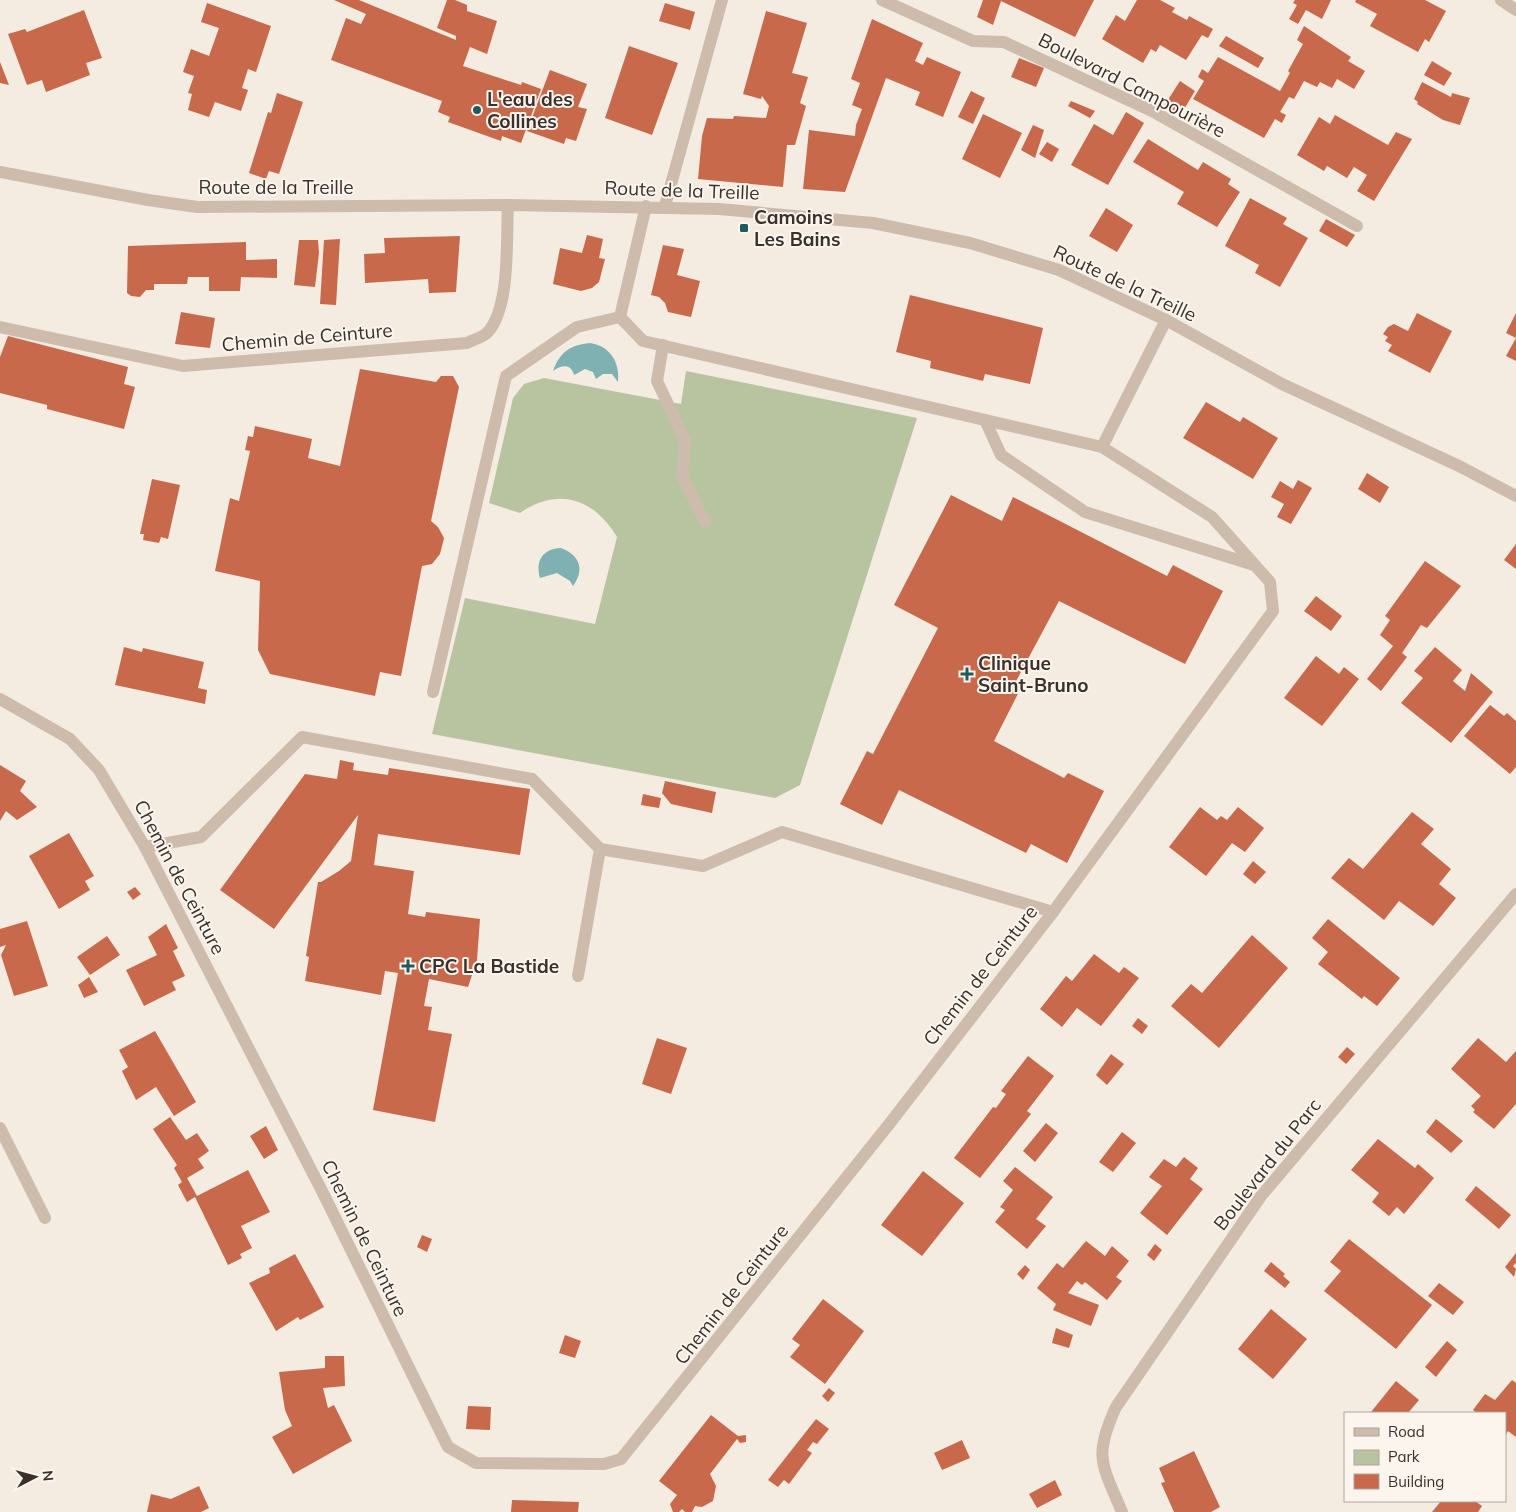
<svg xmlns="http://www.w3.org/2000/svg" width="1516" height="1512" font-family="Mulish,sans-serif">
<style>
.green{fill:#b8c4a0}
.water{fill:#7fb0b2}
.building{fill:#c8694b}
.lines{fill:none;stroke-linecap:round;stroke-linejoin:round}
.service{stroke:#cdbbac;stroke-width:12}
.minor{stroke:#cdbbac;stroke-width:12}
.poi-dot{fill:#1f5a5e;stroke:#fbf5ee;stroke-width:2}
.labels{text-anchor:middle;stroke-width:4;stroke-linejoin:round;paint-order:stroke}
.street-label{font-size:19px;fill:#3b302b;stroke:#fbf5ee}
.poi-label{font-size:19px;font-weight:bold;fill:#3b302b;stroke:#fbf5ee;text-anchor:start}
</style>
<rect width="100%" height="100%" fill="#f4ebe1"/>
<path class="green" d="M686 371 917 418 800 785 775 798 432 734 465 598 595 624 617 537C594 499 559 486 520 513L489 503 513 398 524 384 544 378 681 404Z"/>
<g class="water">
<path d="M590 343C610 346 620 362 618 382L612 374H603L596 379 593 372 585 369 574 375C571 363 561 365 553 371 560 352 570 345 590 343Z"/>
<path d="M561 548C580 555 585 570 573 586L570 581 557 573 540 578C535 560 543 549 561 548Z"/>
</g>
<g class="building">
<path d="M334 0H359L456 40V36L437 28 447 0H455L467 5V11L497 21 487 54 470 47 463 66 521 85 522 82 541 89 521 143 502 136 501 141 448 122 450 117 438 112 442 101 331 60 346 18 361 24 366 14Z"/>
<path d="M983 0H1094L1075 37 1001 1 993 25 977 17Z"/>
<path d="M1137 0H1160L1175 8 1172 12 1187 20 1189 16 1213 29 1208 38 1202 35 1186 60 1160 45 1156 52 1151 49 1143 63 1102 39 1116 15 1125 21Z"/>
<path d="M1295 0H1331L1322 19 1306 10 1298 24 1289 19 1297 5 1293 3Z"/>
<path d="M1356 0H1425L1446 11 1429 42 1425 39 1418 52 1370 26 1377 14 1355 2Z"/>
<path d="M207 3 271 26 256 72 248 69 242 88 248 90 241 111 215 102 209 117 188 110 192 94 188 93 194 76 183 72 191 49 209 56 219 28 201 22Z"/>
<path d="M665 3 695 12 690 30 659 21Z"/>
<path d="M84 10 102 58 86 63 90 75 46 92 42 80 27 85 8 34 25 29 27 32Z"/>
<path d="M766 11 807 23 792 73 808 77 800 103 806 106 795 145H787L783 187 698 179 702 136 707 118 733 119 734 116 766 118 769 106 762 96 761 99 743 94Z"/>
<path d="M872 19 923 43 915 61 923 65 927 57 961 72 943 117 915 105 920 92 886 78 845 192 803 189 809 130 855 136 856 125 862 109 852 105 860 83 851 79Z"/>
<path d="M1304 26 1351 57 1348 61 1365 71 1354 89 1337 79 1332 88 1320 82 1317 87 1304 81 1294 99 1289 97 1280 112 1286 115 1282 123 1275 119 1264 138 1193 99 1204 81 1198 77 1202 69 1208 73 1218 57 1280 91 1290 73 1288 71 1303 44 1297 40Z"/>
<path d="M1226 36 1264 58 1258 68 1219 46Z"/>
<path d="M629 46 678 63 652 135 605 118Z"/>
<path d="M1019 58 1044 68 1036 87 1011 77Z"/>
<path d="M1432 61 1452 73 1444 86 1424 75Z"/>
<path d="M0 62 9 85 0 83Z"/>
<path d="M550 70 587 84 578 107 587 109 576 141 566 138 564 144 527 131Z"/>
<path d="M1180 81 1195 91 1180 116 1164 106Z"/>
<path d="M1422 82 1451 97 1452 93 1470 98 1460 125 1443 120 1417 104 1418 102 1414 99Z"/>
<path d="M971 91 985 98 973 124 958 117Z"/>
<path d="M277 93 303 102 279 174 269 171 266 179 249 173 268 112 271 113Z"/>
<path d="M1071 101 1095 111 1090 118 1068 106Z"/>
<path d="M1126 112 1144 123 1108 185 1071 165 1094 124 1113 135Z"/>
<path d="M983 114 1022 133 1000 178 962 159Z"/>
<path d="M1335 115 1388 145 1396 132 1412 139 1374 201 1357 191 1367 175 1354 167 1347 178 1327 166 1324 171 1297 155 1319 117 1330 124Z"/>
<path d="M1033 125 1044 130 1035 158 1021 150Z"/>
<path d="M1148 139 1198 170 1203 162 1231 179 1228 184 1240 192 1217 227 1177 204 1184 192 1133 162Z"/>
<path d="M1047 142 1059 149 1052 162 1039 154Z"/>
<path d="M1250 198 1287 218 1283 224 1308 238 1280 287 1255 273 1259 265 1225 246Z"/>
<path d="M1106 208 1133 225 1117 252 1089 236Z"/>
<path d="M1326 219 1355 235 1347 247 1319 231Z"/>
<path d="M587 235 603 239 599 258 605 259 599 282 592 288 581 291 553 284 560 248 582 253Z"/>
<path d="M460 236 456 292 429 293 428 279 365 283 364 254 385 253 384 238Z"/>
<path d="M340 239 336 305 320 304 324 240Z"/>
<path d="M299 240H318L319 253 315 287 294 285Z"/>
<path d="M246 242V260L277 259V278L241 277 240 291H209V277H188L187 284H154V290H146L140 297 131 296 127 293 128 246Z"/>
<path d="M663 245 684 249 677 275 700 281 691 317 668 312 665 303 659 297 651 295Z"/>
<path d="M910 295 1043 328 1030 384 985 374 983 381 930 368 931 361 896 352Z"/>
<path d="M181 312 215 318 210 348 175 344Z"/>
<path d="M1417 313 1452 331 1430 373 1388 351 1392 345 1385 341 1388 337 1383 334 1388 327 1394 324 1408 331Z"/>
<path d="M1516 313V338L1506 333Z"/>
<path d="M8 336 128 367 124 384 135 387 124 429 47 409V405L0 393V357Z"/>
<path d="M1516 338V361L1506 356Z"/>
<path d="M360 369 436 382 441 376H453L459 387 431 521 438 527 444 538 440 554 432 564 422 566 401 676 380 672 375 696 270 674 258 650 260 581 215 571 230 498 239 501 250 451 245 450 248 436 253 437 255 426 312 439 308 458 340 466Z"/>
<path d="M1206 402 1240 422 1243 417 1278 438 1253 479 1183 438Z"/>
<path d="M1367 473 1389 487 1380 503 1358 489Z"/>
<path d="M152 479 180 485 168 539 161 537 159 543 143 540 144 534H140Z"/>
<path d="M1298 480 1312 488 1291 524 1277 517 1284 504 1271 497 1280 481 1293 489Z"/>
<path d="M951 495 1002 521 1013 497 1167 576 1173 565 1223 591 1185 664 1059 601 1015 683 1022 686 994 741 1064 778 1068 773 1104 791 1067 863 1031 844 1026 853 899 790 882 825 840 804 867 751 873 754 938 628 894 605Z"/>
<path d="M1516 544V569L1504 560Z"/>
<path d="M1425 561 1461 586 1427 628 1421 625 1402 653 1407 657 1381 691 1367 679 1393 646 1380 635 1390 620 1385 616Z"/>
<path d="M1316 596 1342 616 1331 631 1304 611Z"/>
<path d="M124 647 142 652 143 648 204 662 198 688 207 690 205 704 115 685Z"/>
<path d="M1435 647 1462 670 1453 681 1465 691 1471 673 1493 692 1451 743 1401 703 1423 678 1414 671Z"/>
<path d="M1316 656 1339 674 1344 667 1359 679 1322 726 1284 698Z"/>
<path d="M1490 705 1504 716 1507 713 1516 721V767L1510 774 1464 736Z"/>
<path d="M340 760 354 763 353 770 388 775 389 768 530 789 520 855 378 834 374 865 414 871 408 914 425 917 426 912 480 919 477 960 468 987 429 979 424 1006 432 1007 428 1030 452 1034 435 1122 373 1110 398 973 385 971 381 995 305 981 309 957 306 956 318 882H321L339 871 351 861 358 815 274 929 220 890 305 774 337 779Z"/>
<path d="M0 765 26 781 20 791 37 807 17 820 6 811 0 821Z"/>
<path d="M665 781 716 792 712 813 671 804 662 793Z"/>
<path d="M643 794 661 798 659 808 641 805Z"/>
<path d="M1200 807 1217 820 1221 816 1227 820 1238 807 1264 828 1245 852 1232 843 1206 876 1169 847Z"/>
<path d="M1412 812 1434 829 1421 844 1451 869 1439 884 1456 898 1433 926 1399 901 1384 920 1331 878 1349 858 1363 869Z"/>
<path d="M69 833 94 876 85 881 90 890 59 909 29 856Z"/>
<path d="M1253 861 1266 872 1255 884 1243 874Z"/>
<path d="M135 887 141 894 133 900 127 892Z"/>
<path d="M1328 919 1400 978 1377 1006 1364 996 1362 999 1318 964 1328 952 1312 938Z"/>
<path d="M27 921 48 986 14 996 1 955 6 945 0 947V929Z"/>
<path d="M166 924 178 948 173 951 185 976 172 982 176 990 144 1006 126 970 157 955 148 937Z"/>
<path d="M1252 935 1288 968 1219 1048 1171 1006 1191 984 1202 993Z"/>
<path d="M107 936 120 955 90 975 77 957Z"/>
<path d="M1094 954 1119 973 1124 967 1139 978 1101 1026 1077 1008 1062 1027 1040 1009 1066 976 1072 981Z"/>
<path d="M89 977 98 992 84 998 78 985Z"/>
<path d="M1138 1018 1148 1026 1142 1034 1132 1026Z"/>
<path d="M155 1031 196 1102 174 1116 156 1087 136 1100 122 1071 128 1067 119 1050Z"/>
<path d="M657 1038 687 1048 671 1094 642 1084Z"/>
<path d="M1478 1038 1506 1062 1516 1051V1104L1494 1129 1473 1112 1475 1110 1471 1106 1481 1096 1451 1069Z"/>
<path d="M1347 1047 1355 1054 1346 1064 1338 1057Z"/>
<path d="M1111 1054 1124 1064 1107 1085 1096 1075Z"/>
<path d="M1028 1056 1054 1076 1027 1111 1031 1114 980 1178 954 1158 993 1107 996 1108 1006 1094 1001 1091Z"/>
<path d="M170 1117 186 1140 197 1133 209 1151 198 1159 204 1168 187 1178 197 1196 248 1170 270 1212 241 1226 252 1248 240 1254 242 1258 228 1265 195 1197 187 1202 178 1185 182 1182 174 1168 177 1165 153 1129Z"/>
<path d="M1436 1119 1463 1141 1451 1153 1426 1132Z"/>
<path d="M1046 1123 1058 1133 1035 1162 1023 1151Z"/>
<path d="M266 1126 278 1150 264 1159 250 1136Z"/>
<path d="M1122 1132 1136 1143 1113 1172 1099 1162Z"/>
<path d="M1378 1139 1415 1168 1418 1164 1434 1178 1404 1214 1397 1207 1389 1216 1372 1202 1379 1193 1351 1170Z"/>
<path d="M1184 1157 1198 1168 1190 1179 1203 1189 1167 1235 1140 1213 1162 1186 1149 1177 1164 1159 1176 1167Z"/>
<path d="M1015 1167 1053 1197 1036 1219 1046 1226 1027 1249 995 1222 1005 1210 1000 1207 1013 1190 1003 1181Z"/>
<path d="M923 1171 964 1203 922 1256 881 1225Z"/>
<path d="M1476 1186 1511 1215 1499 1229 1465 1200Z"/>
<path d="M422 1235 432 1239 427 1252 417 1247Z"/>
<path d="M1349 1239 1432 1305 1396 1349 1324 1291 1341 1271 1330 1262Z"/>
<path d="M1086 1241 1105 1256 1112 1246 1129 1261 1116 1277 1122 1281 1107 1300 1085 1282 1082 1285 1077 1281 1068 1293 1099 1305 1091 1326 1053 1310 1056 1304 1037 1288 1057 1263 1063 1268Z"/>
<path d="M1155 1244 1162 1250 1154 1261 1147 1255Z"/>
<path d="M1516 1253V1263L1513 1266 1516 1269 1514 1277 1505 1267Z"/>
<path d="M295 1254 324 1307 300 1320 298 1317 276 1331 249 1283 270 1273 269 1268Z"/>
<path d="M1271 1262 1285 1274 1283 1276 1290 1282 1285 1288 1264 1271Z"/>
<path d="M1025 1265 1030 1270 1023 1280 1017 1274Z"/>
<path d="M1439 1283 1464 1302 1453 1315 1428 1296Z"/>
<path d="M823 1299 864 1331 825 1384 790 1357 800 1345 792 1339Z"/>
<path d="M1271 1309 1307 1339 1273 1379 1238 1349Z"/>
<path d="M1056 1328 1073 1335 1069 1348 1052 1343Z"/>
<path d="M565 1335 581 1341 575 1358 559 1353Z"/>
<path d="M1447 1341 1457 1350 1436 1377 1425 1367Z"/>
<path d="M325 1356H344L345 1386 323 1388 328 1408 334 1405 352 1441 293 1474 272 1437 292 1426 285 1410 279 1372 325 1368Z"/>
<path d="M1512 1380 1516 1383V1437L1508 1431 1505 1436V1413H1477L1473 1410 1485 1394 1495 1400Z"/>
<path d="M1396 1381 1419 1400 1408 1413H1372L1371 1412Z"/>
<path d="M829 1388 835 1393 828 1402 822 1396Z"/>
<path d="M468 1406 491 1407 490 1430 466 1429Z"/>
<path d="M711 1415 738 1436 746 1435V1442L740 1443 737 1439 710 1474 716 1486 713 1501 702 1507 695 1506 692 1512H685L682 1509 679 1512H673L670 1504 677 1495 659 1481Z"/>
<path d="M816 1419 829 1429 817 1444 813 1442 807 1450 812 1453 789 1484 784 1480 778 1487 768 1480Z"/>
<path d="M962 1440 970 1458 942 1470 934 1453Z"/>
<path d="M1194 1451 1220 1507 1211 1512H1174L1161 1483 1165 1482 1159 1468Z"/>
<path d="M1055 1480 1062 1495 1037 1508 1029 1494Z"/>
<path d="M199 1486 209 1508 201 1512H147L151 1494 171 1499Z"/>
<path d="M512 1500 579 1502 578 1512H511Z"/>
<path d="M1441 1501H1475L1482 1506 1478 1512H1432Z"/>
</g>
<g class="lines">
<g class="service">
<path d="M620 317 643 341 1102 447"/>
<path d="M0 327 183 366 467 343C473 340 483 337 487 333 511 308 506 238 508 205"/>
<path d="M663 345 657 381 685 440 682 476 705 522"/>
<path d="M985 420 1001 455 1085 512 1254 565"/>
<path d="M433 692 506 376 577 327 620 317 646 206"/>
<path d="M0 699 70 739 99 770 145 847 323 1193 448 1447 476 1463 604 1464 621 1459 890 1123 1053 912 1273 611 1270 582 1212 517 1102 447 1166 320"/>
<path d="M145 847 201 837 302 737 532 779 600 849 703 866 782 832 1053 912"/>
<path d="M578 976 600 849"/>
</g>
<g class="minor">
<path d="M882 0 973 41 1004 42 1152 111 1357 226"/>
<path d="M1501 0 1516 10"/>
<path d="M0 172 148 200 197 207 508 205 719 209 873 223 970 243 1059 270 1166 320 1282 384 1459 466 1516 496"/>
<path d="M665 206 722 0"/>
<path d="M0 1128 45 1218"/>
<path d="M1122 1512C1102 1464 1093 1457 1116 1407L1261 1196 1516 894"/>
</g>
</g>
<g class="poi-dot">
<circle cx="477" cy="110" r="5"/>
<rect x="739" y="223" width="10" height="10" rx="2.5"/>
<path d="M964.5 666.5h5v5h5v5h-5v5h-5v-5h-5v-5h5z"/>
<path d="M405.5 958.5h5v5h5v5h-5v5h-5v-5h-5v-5h5z"/>
</g>
<g class="labels">
<g class="street-label">
<text transform="translate(1132 85) rotate(27)" y="7">Boulevard Campourière</text>
<text x="276" y="194">Route de la Treille</text>
<text transform="translate(682 190) rotate(2)" y="7">Route de la Treille</text>
<text transform="translate(1125 283) rotate(25)" y="7">Route de la Treille</text>
<text transform="translate(307 337) rotate(-5)" y="7">Chemin de Ceinture</text>
<text transform="translate(180 877) rotate(62)" y="7">Chemin de Ceinture</text>
<text transform="translate(980 975) rotate(-52)" y="7">Chemin de Ceinture</text>
<text transform="translate(1267 1164) rotate(-52)" y="7">Boulevard du Parc</text>
<text transform="translate(365 1238) rotate(64)" y="7">Chemin de Ceinture</text>
<text transform="translate(731 1294) rotate(-52)" y="7">Chemin de Ceinture</text>
</g>
<g class="poi-label">
<text x="487" y="106">L'eau des<tspan x="487" dy="22">Collines</tspan></text>
<text x="754" y="224">Camoins<tspan x="754" dy="22">Les Bains</tspan></text>
<text x="978" y="670">Clinique<tspan x="978" dy="22">Saint-Bruno</tspan></text>
<text x="419" y="973">CPC La Bastide</text>
</g>
</g>
<rect x="1344" y="1412" width="162" height="90" fill="#fbf5ee" stroke="#aea6a0"/>
<rect x="1354" y="1428" width="25" height="8" fill="#cdbbac" stroke="#aea6a0"/>
<text x="1388" y="1437" font-size="15" fill="#3b302b">Road</text>
<rect x="1354" y="1450" width="25" height="15" fill="#b8c4a0" stroke="#aea6a0"/>
<text x="1388" y="1462" font-size="15" fill="#3b302b">Park</text>
<rect x="1354" y="1474" width="25" height="15" fill="#c8694b" stroke="#aea6a0"/>
<text x="1388" y="1487" font-size="15" fill="#3b302b">Building</text>
<g transform="translate(35 1477) rotate(84)" stroke="#fbf5ee" stroke-width="4" paint-order="stroke">
<path d="M0-4L9 19L0 12L-9 19Z" fill="#3b302b"/>
<text y="-8" font-size="14" font-weight="bold" text-anchor="middle" fill="#3b302b">N</text>
</g>
</svg>
